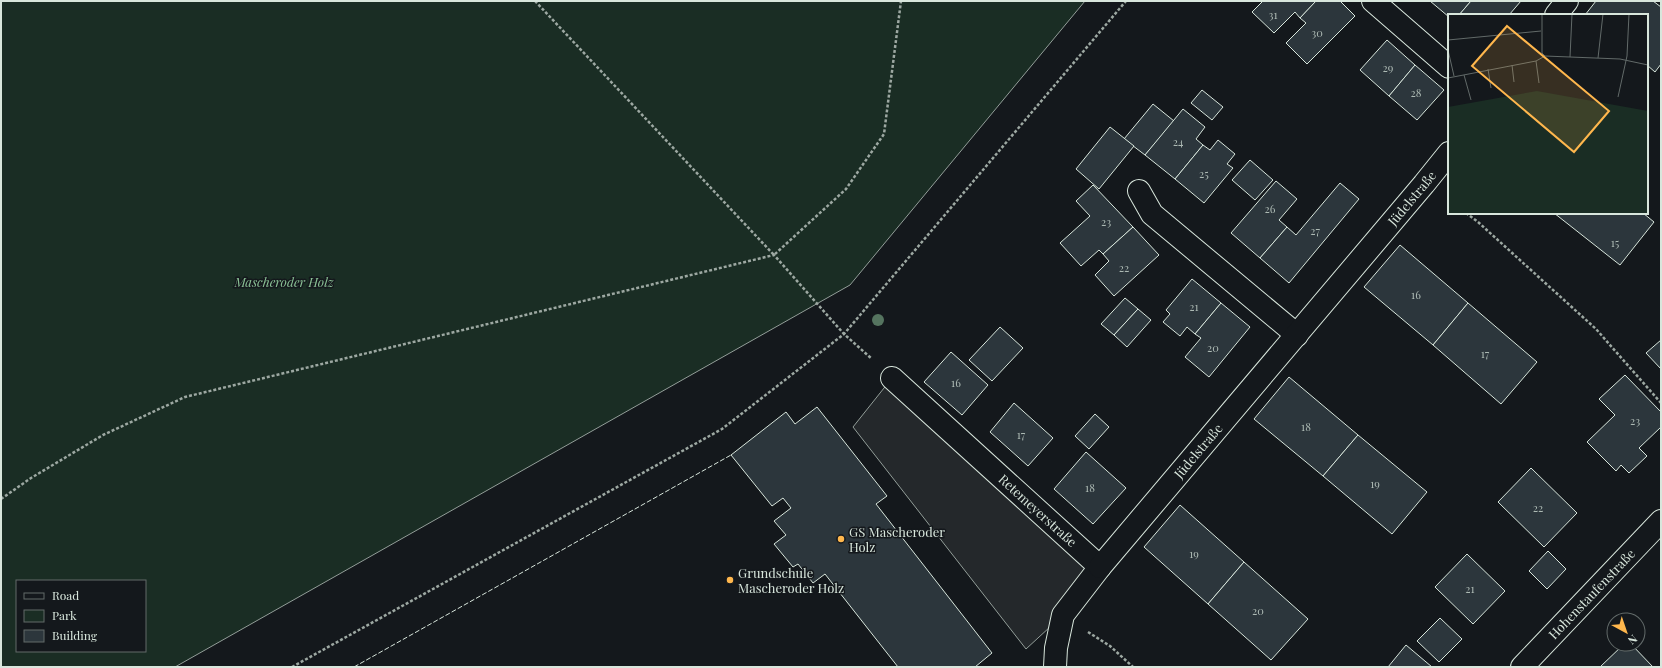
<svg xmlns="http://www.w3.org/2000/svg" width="1662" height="668" font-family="'Playfair Display',serif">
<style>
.green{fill:#1a2d24;stroke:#939e99;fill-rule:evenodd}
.parking{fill:#24282b;stroke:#939e99}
.building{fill:#2c363c;stroke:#d8e6dc}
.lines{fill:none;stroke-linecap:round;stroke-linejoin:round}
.street-casing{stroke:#d8e6dc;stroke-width:24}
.path{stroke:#9da8a2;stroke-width:2.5;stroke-dasharray:3 2;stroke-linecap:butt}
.street{stroke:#14181c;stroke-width:22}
.fence{stroke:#d8e6dc;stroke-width:1;stroke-dasharray:5 2;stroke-linecap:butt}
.tree{fill:#55745f}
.poi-dot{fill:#ffb74d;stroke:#14181c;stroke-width:1.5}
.labels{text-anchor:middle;stroke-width:3;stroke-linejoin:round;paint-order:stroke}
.number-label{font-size:11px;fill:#adbab4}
.street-label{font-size:13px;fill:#d8e6dc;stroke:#14181c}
.park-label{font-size:13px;font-style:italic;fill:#8ac095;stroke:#14181c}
.poi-label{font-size:13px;fill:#d8e6dc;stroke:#14181c;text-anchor:start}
.inset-road{fill:none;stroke:#626a69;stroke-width:1}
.view{fill:#ffb74d;fill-opacity:0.15;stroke:#ffb74d;stroke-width:2}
.inset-edge{fill:none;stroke:#d8e6dc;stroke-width:2}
</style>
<rect width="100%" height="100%" fill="#14181c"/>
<path class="green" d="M1 1H1085L850 285 175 667H1ZM17 581H145V651H17Z"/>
<path class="parking" d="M892 378 1100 567 1063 615 1026 649 853 427Z"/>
<g class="building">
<path d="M1263 1H1316L1300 18 1295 12 1274 33 1252 12Z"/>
<path d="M1316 1H1340L1355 16 1307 64 1286 43 1306 23 1300 18Z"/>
<path d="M1430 1H1471L1459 15H1449V17Z"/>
<path d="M1471 1H1521L1509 15H1459Z"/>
<path d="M1596 1H1653L1661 7V64L1655 72 1647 65V15H1585Z"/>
<path d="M1387 40 1415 65 1389 96 1360 70Z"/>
<path d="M1415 65 1444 90 1417 120 1389 96Z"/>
<path d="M1202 90 1223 107 1212 120 1191 103Z"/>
<path d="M1153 104 1174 121 1145 155 1124 139Z"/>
<path d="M1183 109 1205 127 1196 139 1203 145 1175 179 1145 155Z"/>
<path d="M1110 127 1134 146 1099 189 1076 169Z"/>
<path d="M1218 140 1235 154 1227 164 1233 168 1204 203 1175 179 1203 145 1210 150Z"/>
<path d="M1250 160 1273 180 1255 200 1232 180Z"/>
<path d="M1276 181 1297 199 1279 220 1287 227 1260 258 1231 233Z"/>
<path d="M1340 183 1359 199 1289 283 1260 258 1287 227 1296 235Z"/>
<path d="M1093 185 1133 227 1103 254 1099 250 1081 266 1060 243 1090 216 1076 201Z"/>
<path d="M1554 213H1643L1654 222 1620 265Z"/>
<path d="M1133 227 1159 255 1114 296 1095 275 1109 261 1103 254Z"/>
<path d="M1400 245 1468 303 1433 345 1364 287Z"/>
<path d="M1192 279 1221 303 1195 334 1187 327 1180 336 1163 322 1170 314 1166 310Z"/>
<path d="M1125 298 1138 309 1114 335 1101 324Z"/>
<path d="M1221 303 1250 327 1209 377 1185 357 1201 338 1195 334Z"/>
<path d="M1468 303 1537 362 1501 404 1433 345Z"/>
<path d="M1138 309 1151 320 1127 347 1114 335Z"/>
<path d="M1000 327 1023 348 992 381 969 360Z"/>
<path d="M1661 340V369L1646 353Z"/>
<path d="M951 352 988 385 962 415 924 382Z"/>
<path d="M1625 375 1661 412V427L1639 448 1647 456 1629 473 1621 465 1616 471 1587 442 1615 415 1599 399Z"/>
<path d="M1289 377 1358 435 1323 476 1254 419Z"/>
<path d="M1014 403 1053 438 1028 466 990 432Z"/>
<path d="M817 407 887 496 876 504 992 653 975 667H898L825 574 813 583 798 564 793 567 774 544 786 535 774 521 791 508 783 498 772 506 731 455 786 412 795 424Z"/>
<path d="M1095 414 1109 427 1089 449 1075 436Z"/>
<path d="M1358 435 1427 492 1392 534 1323 476Z"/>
<path d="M1086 452 1126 488 1093 524 1054 489Z"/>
<path d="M1531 468 1577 513 1544 547 1498 502Z"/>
<path d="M1180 505 1244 562 1208 604 1144 547Z"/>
<path d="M1548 551 1566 569 1547 589 1529 571Z"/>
<path d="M1467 554 1505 591 1473 624 1435 587Z"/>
<path d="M1244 562 1308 619 1271 660 1208 604Z"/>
<path d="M1440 618 1462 639 1439 662 1417 641Z"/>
<path d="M1624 644H1631L1653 667H1600Z"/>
<path d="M1406 645 1432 667H1388Z"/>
</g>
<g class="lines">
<defs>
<g id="street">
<path d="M1373 1 1449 67"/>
<path d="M1556 15 1567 1"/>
<path d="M1139 191 1152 214 1297 335"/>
<path id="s1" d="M892 378 1100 567 1063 615 1056 648 1055 667"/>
<path id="s2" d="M1100 567 1424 184 1449 153"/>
<path id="s3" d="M1522 667 1661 521"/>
</g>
</defs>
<use href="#street" class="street-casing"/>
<g class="path">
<path d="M535 1 774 255 846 189 884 134 901 1"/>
<path d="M1466 213 1478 222 1596 329 1661 403"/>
<path d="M1 499 31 478 103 435 185 397 774 255 844 334 872 359"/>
<path d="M1088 632 1110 646 1133 667"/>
<path d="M292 667 722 429 844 334 1126 1"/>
</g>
<use href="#street" class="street"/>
<path class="fence" d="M354 667 731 455"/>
</g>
<circle class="tree" cx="878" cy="320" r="6"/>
<g class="poi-dot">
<circle cx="841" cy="539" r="4"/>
<circle cx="730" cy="580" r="4"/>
</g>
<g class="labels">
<g class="number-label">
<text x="1273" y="19">31</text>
<text x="1317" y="37">30</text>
<text x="1388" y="72">29</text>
<text x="1416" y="97">28</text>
<text x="1178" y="146">24</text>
<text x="1204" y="178">25</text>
<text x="1270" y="213">26</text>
<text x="1106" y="226">23</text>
<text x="1315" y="235">27</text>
<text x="1615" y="247">15</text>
<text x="1124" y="272">22</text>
<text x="1416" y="299">16</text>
<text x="1194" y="311">21</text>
<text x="1213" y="352">20</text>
<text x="1485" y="358">17</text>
<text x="956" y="387">16</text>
<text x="1635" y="425">23</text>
<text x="1306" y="431">18</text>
<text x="1021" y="439">17</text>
<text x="1375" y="488">19</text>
<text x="1090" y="492">18</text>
<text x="1538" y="512">22</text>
<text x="1194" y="558">19</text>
<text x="1470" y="593">21</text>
<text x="1258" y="615">20</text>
</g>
<g class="street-label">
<text dy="5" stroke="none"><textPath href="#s2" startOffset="483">Jüdelstraße</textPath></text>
<text dy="5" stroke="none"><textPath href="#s2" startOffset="152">Jüdelstraße</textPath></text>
<text dy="5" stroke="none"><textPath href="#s1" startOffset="197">Retemeyerstraße</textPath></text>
<text dy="5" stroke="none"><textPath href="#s3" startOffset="101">Hohenstaufenstraße</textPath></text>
</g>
<g class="park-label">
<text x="284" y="287">Mascheroder Holz</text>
</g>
<g class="poi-label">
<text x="849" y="537">GS Mascheroder<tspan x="849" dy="15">Holz</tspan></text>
<text x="738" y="578">Grundschule<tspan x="738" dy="15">Mascheroder Holz</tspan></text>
</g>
</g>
<g transform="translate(1448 14)">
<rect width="200" height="200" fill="#14181c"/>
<path d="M89 77 200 97V200H0V93Z" fill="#1a2d24"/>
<path class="inset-road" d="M94 0V39L97 42M0 26 93 17M0 36 6 62M97 42 172 45 200 51M122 43 124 0M150 44 155 0M64 51 66 68M40 55 43 74M16 61 23 86M0 64 88 47M91 69 88 47 97 42M170 83 179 42 181 0"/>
<path class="view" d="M59 12 161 97 126 138 24 52Z"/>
<rect width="200" height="200" class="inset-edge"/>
</g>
<rect width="1662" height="668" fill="none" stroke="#d8e6dc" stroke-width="4"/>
<rect x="16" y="580" width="130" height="72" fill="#14181c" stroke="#626a69"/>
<rect x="24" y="593" width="20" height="6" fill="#14181c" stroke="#626a69"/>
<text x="52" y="600" font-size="12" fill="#d8e6dc">Road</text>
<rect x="24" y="610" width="20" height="12" fill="#1a2d24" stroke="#626a69"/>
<text x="52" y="620" font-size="12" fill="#d8e6dc">Park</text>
<rect x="24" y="630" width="20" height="12" fill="#2c363c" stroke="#626a69"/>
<text x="52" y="640" font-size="12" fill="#d8e6dc">Building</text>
<g transform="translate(1626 632) rotate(140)"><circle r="19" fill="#14181c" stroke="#626a69"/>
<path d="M0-3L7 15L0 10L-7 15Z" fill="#ffb74d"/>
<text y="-6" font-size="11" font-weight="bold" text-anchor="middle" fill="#d8e6dc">N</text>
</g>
</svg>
